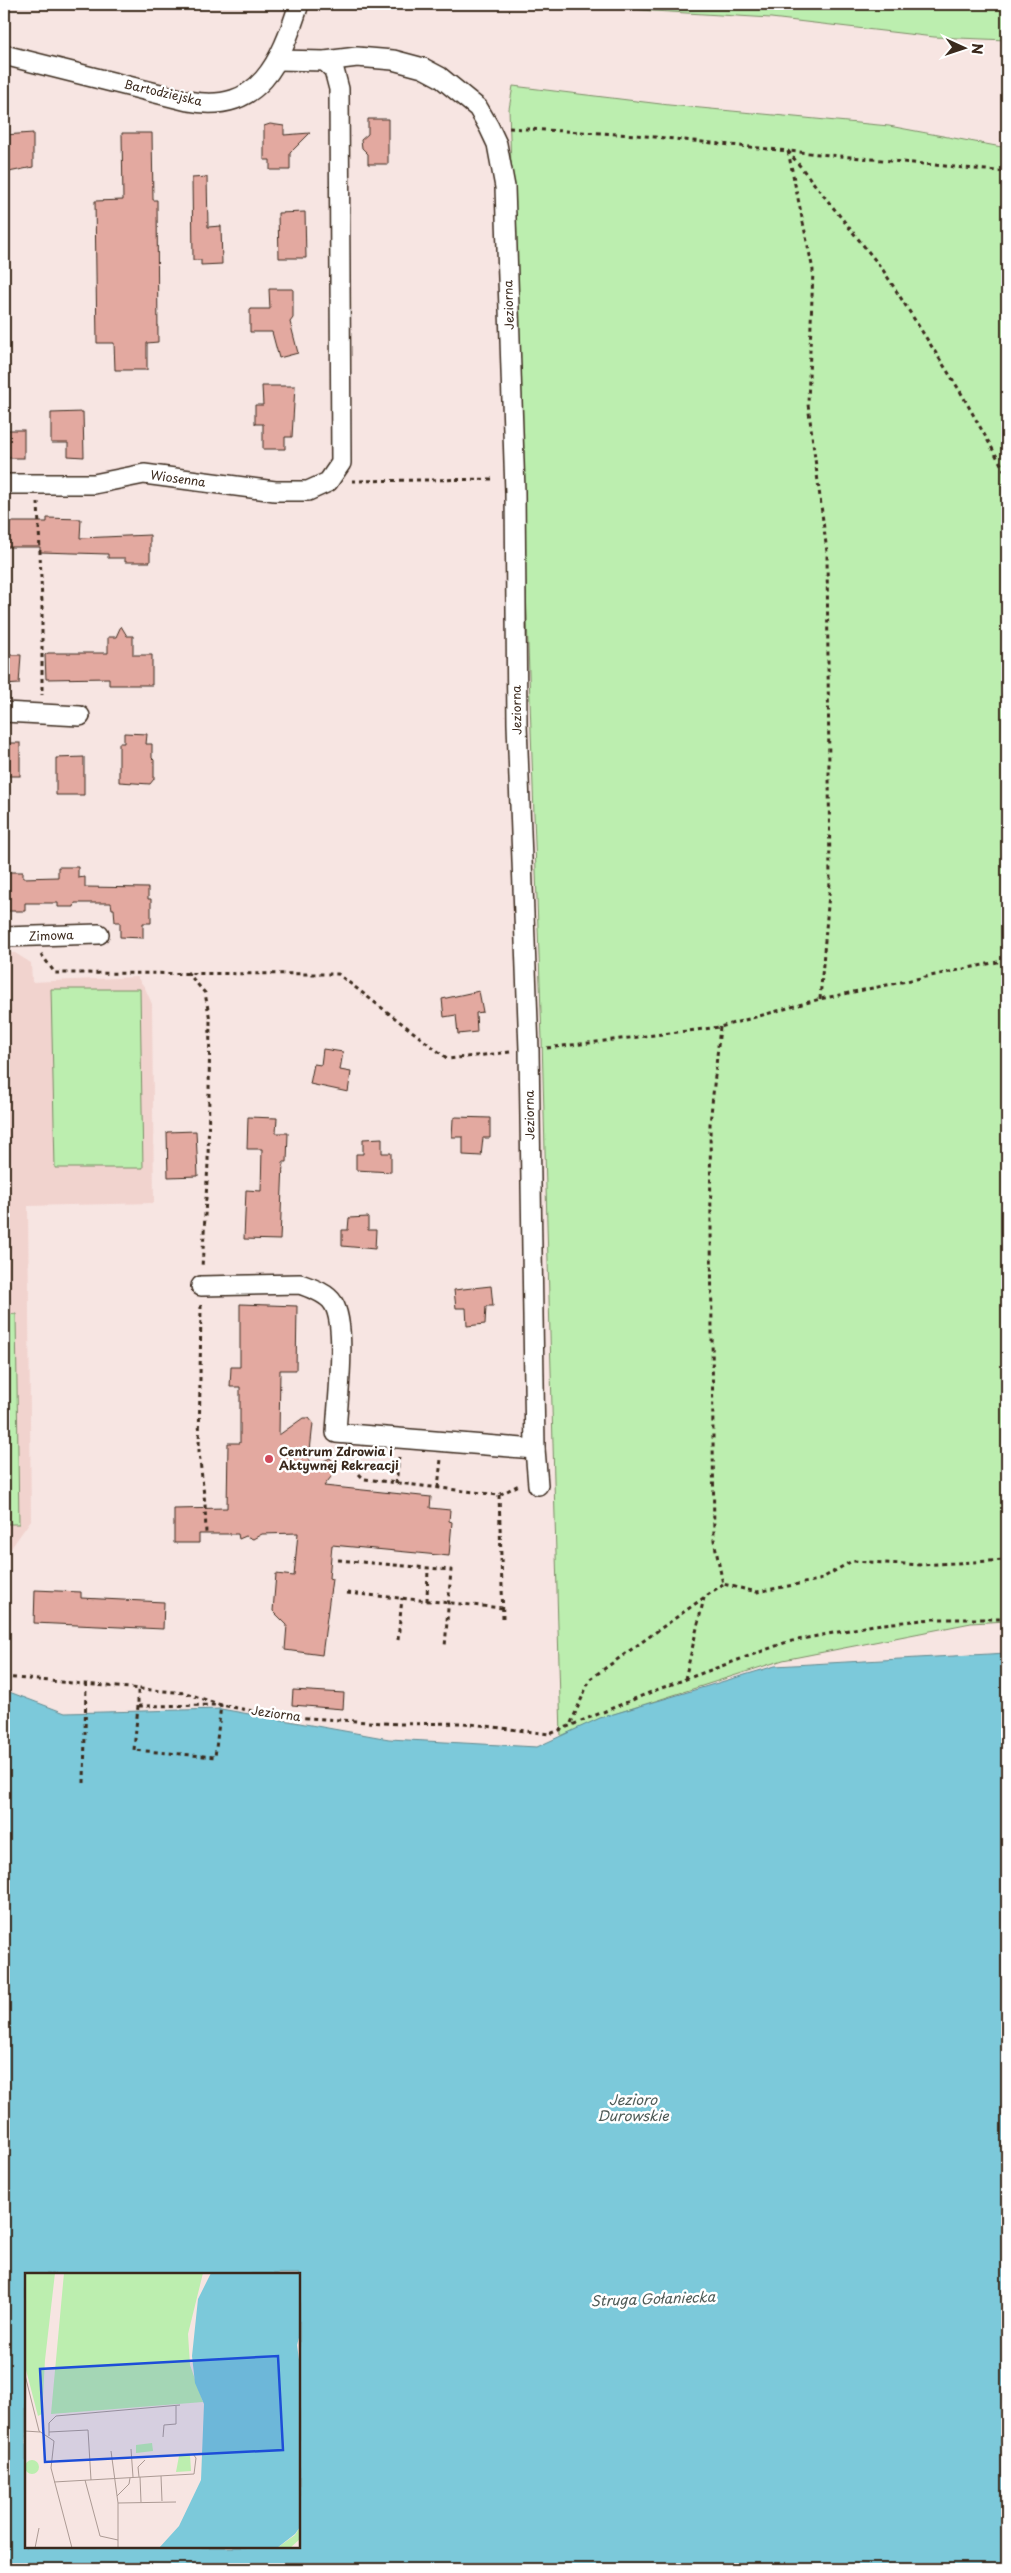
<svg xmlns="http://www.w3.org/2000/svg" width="1011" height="2573" font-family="'Playpen Sans',sans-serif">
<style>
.built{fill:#f1d3ce}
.green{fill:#bceeaf;stroke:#7c8c66}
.water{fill:#7cc9da;stroke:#62898f;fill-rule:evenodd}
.building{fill:#e3a9a0;stroke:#3b2a1e}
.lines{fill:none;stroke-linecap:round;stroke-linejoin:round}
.minor-casing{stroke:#3b2a1e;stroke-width:22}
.path{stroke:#3b2a1e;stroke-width:3;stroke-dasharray:4 4;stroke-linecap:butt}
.minor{stroke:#fff;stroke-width:19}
.poi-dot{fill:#d1495b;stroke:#fff;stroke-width:2}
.labels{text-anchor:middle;stroke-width:5;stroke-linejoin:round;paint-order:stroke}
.street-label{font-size:12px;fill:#3b2a1e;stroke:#fff}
.poi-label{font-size:12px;font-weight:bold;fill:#3b2a1e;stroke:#fff;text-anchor:start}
.water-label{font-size:14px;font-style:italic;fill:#4e5a56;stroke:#fff}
.inset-road{fill:none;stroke:#ac9a94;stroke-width:1}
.view{fill:#1d4ed8;fill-opacity:0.15;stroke:#1d4ed8;stroke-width:2.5}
.inset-edge{fill:none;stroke:#3b2a1e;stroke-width:2.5}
</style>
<rect width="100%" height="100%" fill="#f7e5e2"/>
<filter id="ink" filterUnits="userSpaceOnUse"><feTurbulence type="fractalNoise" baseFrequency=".02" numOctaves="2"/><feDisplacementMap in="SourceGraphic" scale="10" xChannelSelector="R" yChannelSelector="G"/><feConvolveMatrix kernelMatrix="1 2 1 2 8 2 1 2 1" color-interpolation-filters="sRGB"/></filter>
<g filter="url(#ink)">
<path class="built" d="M4 953H15L31 963 32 982 137 977 145 988 152 1004 154 1203 28 1206 31 1520 4 1558Z"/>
<g class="green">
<path d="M584 4H1007V40L934 37 771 18 653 11Z"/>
<path d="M513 86 669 105 889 126 1007 148V1621L971 1623 783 1660 602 1718 561 1737 542 1040 509 109Z"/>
<path d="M51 989H140L143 1168H55Z"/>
<path d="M16 1314 19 1524H8L6 1315Z"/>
</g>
<path class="water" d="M1007 1653V2569H4V1690L65 1713 221 1709 389 1739 537 1747 600 1718 775 1666ZM26 2274H299V2547H26Z"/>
<g class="building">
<path d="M368 119H388V164H368V154L362 148 361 140 368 134Z"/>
<path d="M270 124 284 126V135L310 133 290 153V170H270V160H264V126Z"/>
<path d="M33 133V167L4 173V135Z"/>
<path d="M122 133H152L153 200H157L158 342 147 343V370H115L114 343H97L95 201 123 200Z"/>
<path d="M207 177 208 227 221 226 222 264 201 265V260H193L192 178Z"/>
<path d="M305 212 306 258H279L278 213Z"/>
<path d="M269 289H293V318L290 322 298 353 279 358 272 332H250V309H270Z"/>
<path d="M262 386H295L292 437H285V449H263V424H255V405H263Z"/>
<path d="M83 412 84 457 68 456V443H51V413Z"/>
<rect x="4" y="430" width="20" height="28"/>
<path d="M47 518 81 519 80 538 150 535V562H125V558H108V554L40 552V547H4V522H47Z"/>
<path d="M121 626 127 636H133V655H152V685H109V678L46 679 45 655 48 653H108V637H116Z"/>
<path d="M4 655H21L19 684 4 685Z"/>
<path d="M124 733 147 734 146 744H152V758L154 760V779L150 784 119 782V743H124Z"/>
<rect x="4" y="743" width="16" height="33"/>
<path d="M84 757V795H56V758Z"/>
<path d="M58 867H78V878L85 877V887L148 888V899H151V923H143V938L120 937V922H115L114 909H112L111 903H75L74 907H58V903H25V911H4V872H23V878L58 877Z"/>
<path d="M479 991 483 1012 476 1013 477 1032 458 1034 456 1015 444 1017 442 999Z"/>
<path d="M323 1049 343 1052 340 1070 351 1072 348 1092 310 1084 314 1064 321 1065Z"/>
<path d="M248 1117 277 1118 276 1133H288L287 1162H283L280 1240 244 1239 246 1190 261 1191 262 1149H247Z"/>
<path d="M456 1117 490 1118V1138H483L481 1156 463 1155V1137H452L453 1119Z"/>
<path d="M196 1131 198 1176 168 1177 167 1132Z"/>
<path d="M382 1138V1153H391V1172L356 1170V1154H363V1139Z"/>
<path d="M368 1217V1230H376L375 1249 342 1246V1230H348L349 1218Z"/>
<path d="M491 1286 493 1306H486L485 1324 467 1326 466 1308H456L454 1290Z"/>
<path d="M240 1304 297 1306 296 1370H280L279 1435 303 1418H309L313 1423 308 1469 330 1458 338 1468 324 1486 431 1497 430 1508 450 1510 449 1521 452 1522 449 1556 332 1545 329 1578 332 1579 322 1655 285 1650 287 1625 273 1611 276 1574 294 1576 298 1533 262 1534 253 1539 246 1536 239 1539 238 1534H199V1543H174V1509L227 1508 228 1443H240V1387H230L231 1367H240Z"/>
<path d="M35 1590 81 1592V1598L164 1602 163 1629 34 1623Z"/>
<path d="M293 1690 344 1693 343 1709 292 1705Z"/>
</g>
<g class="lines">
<defs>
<g id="minor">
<path d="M4 55 188 101C260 115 281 61 299 4"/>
<path d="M278 60 325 61 357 57 393 60 423 68 440 77 478 108 489 127 497 144 505 187 515 492 517 724 529 1050 535 1449 538 1485"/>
<path d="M4 484H94L144 474 275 491H308L328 482 341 463 339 89 334 70 325 61"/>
<path d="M4 712 80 716"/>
<path d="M4 937 99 934"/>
<path d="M201 1286 300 1284C311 1288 327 1293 333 1303 348 1325 337 1405 336 1433L535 1449"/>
</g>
</defs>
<use href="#minor" class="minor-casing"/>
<g class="path">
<path d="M509 128 636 135 788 151 883 270 960 391 1007 475"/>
<path d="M352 481 495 479"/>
<path d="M38 502 42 603V695"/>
<path d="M41 954 55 973 338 974 448 1059 511 1052"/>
<path d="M187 972 205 993 210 1020 208 1163 202 1268"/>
<path d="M820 999 830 882 827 552 808 404 813 270 788 151 1007 172"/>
<path d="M720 1027 710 1124 714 1540 723 1584 757 1592 819 1580 852 1561 921 1565 1007 1560"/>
<path d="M547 1048 720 1027 820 999 1007 960"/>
<path d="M201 1305 199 1452 205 1504 206 1534"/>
<path d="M359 1474 364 1479 499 1495 519 1485"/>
<path d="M396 1484 399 1457"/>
<path d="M438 1488 441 1459"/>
<path d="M499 1495 503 1618"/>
<path d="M338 1560 451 1570 445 1647"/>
<path d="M347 1593 503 1608"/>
<path d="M427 1601 428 1568"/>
<path d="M398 1640 402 1598"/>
<path d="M4 1677 186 1693 221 1705 280 1716 399 1724 463 1723 550 1734 656 1690 787 1642 874 1625 932 1619H1007"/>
<path d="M685 1679 704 1598"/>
<path d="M138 1706 134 1750 215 1757 221 1705 138 1706V1690"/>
<path d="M571 1723 590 1679 723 1584"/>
<path d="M84 1783 86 1685"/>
</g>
<use href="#minor" class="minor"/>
</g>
</g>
<circle class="poi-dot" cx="269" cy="1459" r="5"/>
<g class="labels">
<g class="street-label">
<text transform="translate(163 93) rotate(13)" y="4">Bartodziejska</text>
<text transform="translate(509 305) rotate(-92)" y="4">Jeziorna</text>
<text transform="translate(178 479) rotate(8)" y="4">Wiosenna</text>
<text transform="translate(517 710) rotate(-91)" y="4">Jeziorna</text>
<text transform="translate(51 936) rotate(-2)" y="4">Zimowa</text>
<text transform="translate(530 1115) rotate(-91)" y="4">Jeziorna</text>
<text transform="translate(276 1714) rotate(8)" y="4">Jeziorna</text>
</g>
<g class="poi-label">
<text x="279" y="1456">Centrum Zdrowia i<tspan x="279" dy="14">Aktywnej Rekreacji</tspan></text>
</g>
<g class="water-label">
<text x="633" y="2105">Jezioro<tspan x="633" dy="16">Durowskie</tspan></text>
<text transform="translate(653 2299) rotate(-2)" y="5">Struga Gołaniecka</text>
</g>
</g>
<g transform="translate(25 2273)">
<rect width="275" height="275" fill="#f7e5e2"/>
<path d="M0 0H30L20 87 17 141 13 143 0 93ZM39 0H178L163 61 165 92 178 129 26 141ZM127 170 128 178 111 180V172ZM165 182 166 198 151 199 154 183ZM0 194a7 7 0 1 1 14 0a7 7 0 1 1-14 0ZM275 254V266L265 275H252L270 262Z" fill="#bceeaf"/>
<path d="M186 0H275V61L272 72 275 94V254L270 261 252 275H134L154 253 176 207 179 131 170 110 167 83 173 26Z" fill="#7cc9da"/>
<path class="inset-road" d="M0 102 14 158 29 168 26 195 47 275M0 158 15 159M24 159 63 157 66 207M24 163V150L31 143 155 132M138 164 139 152 151 151V133M106 176 108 204M86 178 93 230V275M136 203 137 228M114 204 113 194 120 187M115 204 116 229M60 207 75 263 93 267M29 209 169 201 171 185 168 181M92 223 104 211 105 205M93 230 151 229M10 275 14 255"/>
<path class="view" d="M253 83 258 177 20 189 15 96Z"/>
<rect width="275" height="275" class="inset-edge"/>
</g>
<rect width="1011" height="2573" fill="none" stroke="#fff" stroke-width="20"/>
<rect x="10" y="10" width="991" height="2553" fill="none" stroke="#3b2a1e" stroke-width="2" filter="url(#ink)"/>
<g transform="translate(964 48) rotate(93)" stroke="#ffffff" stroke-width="4" paint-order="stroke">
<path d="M0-4L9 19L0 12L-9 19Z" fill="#3b2a1e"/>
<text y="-8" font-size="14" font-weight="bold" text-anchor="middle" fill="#3b2a1e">N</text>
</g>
</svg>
